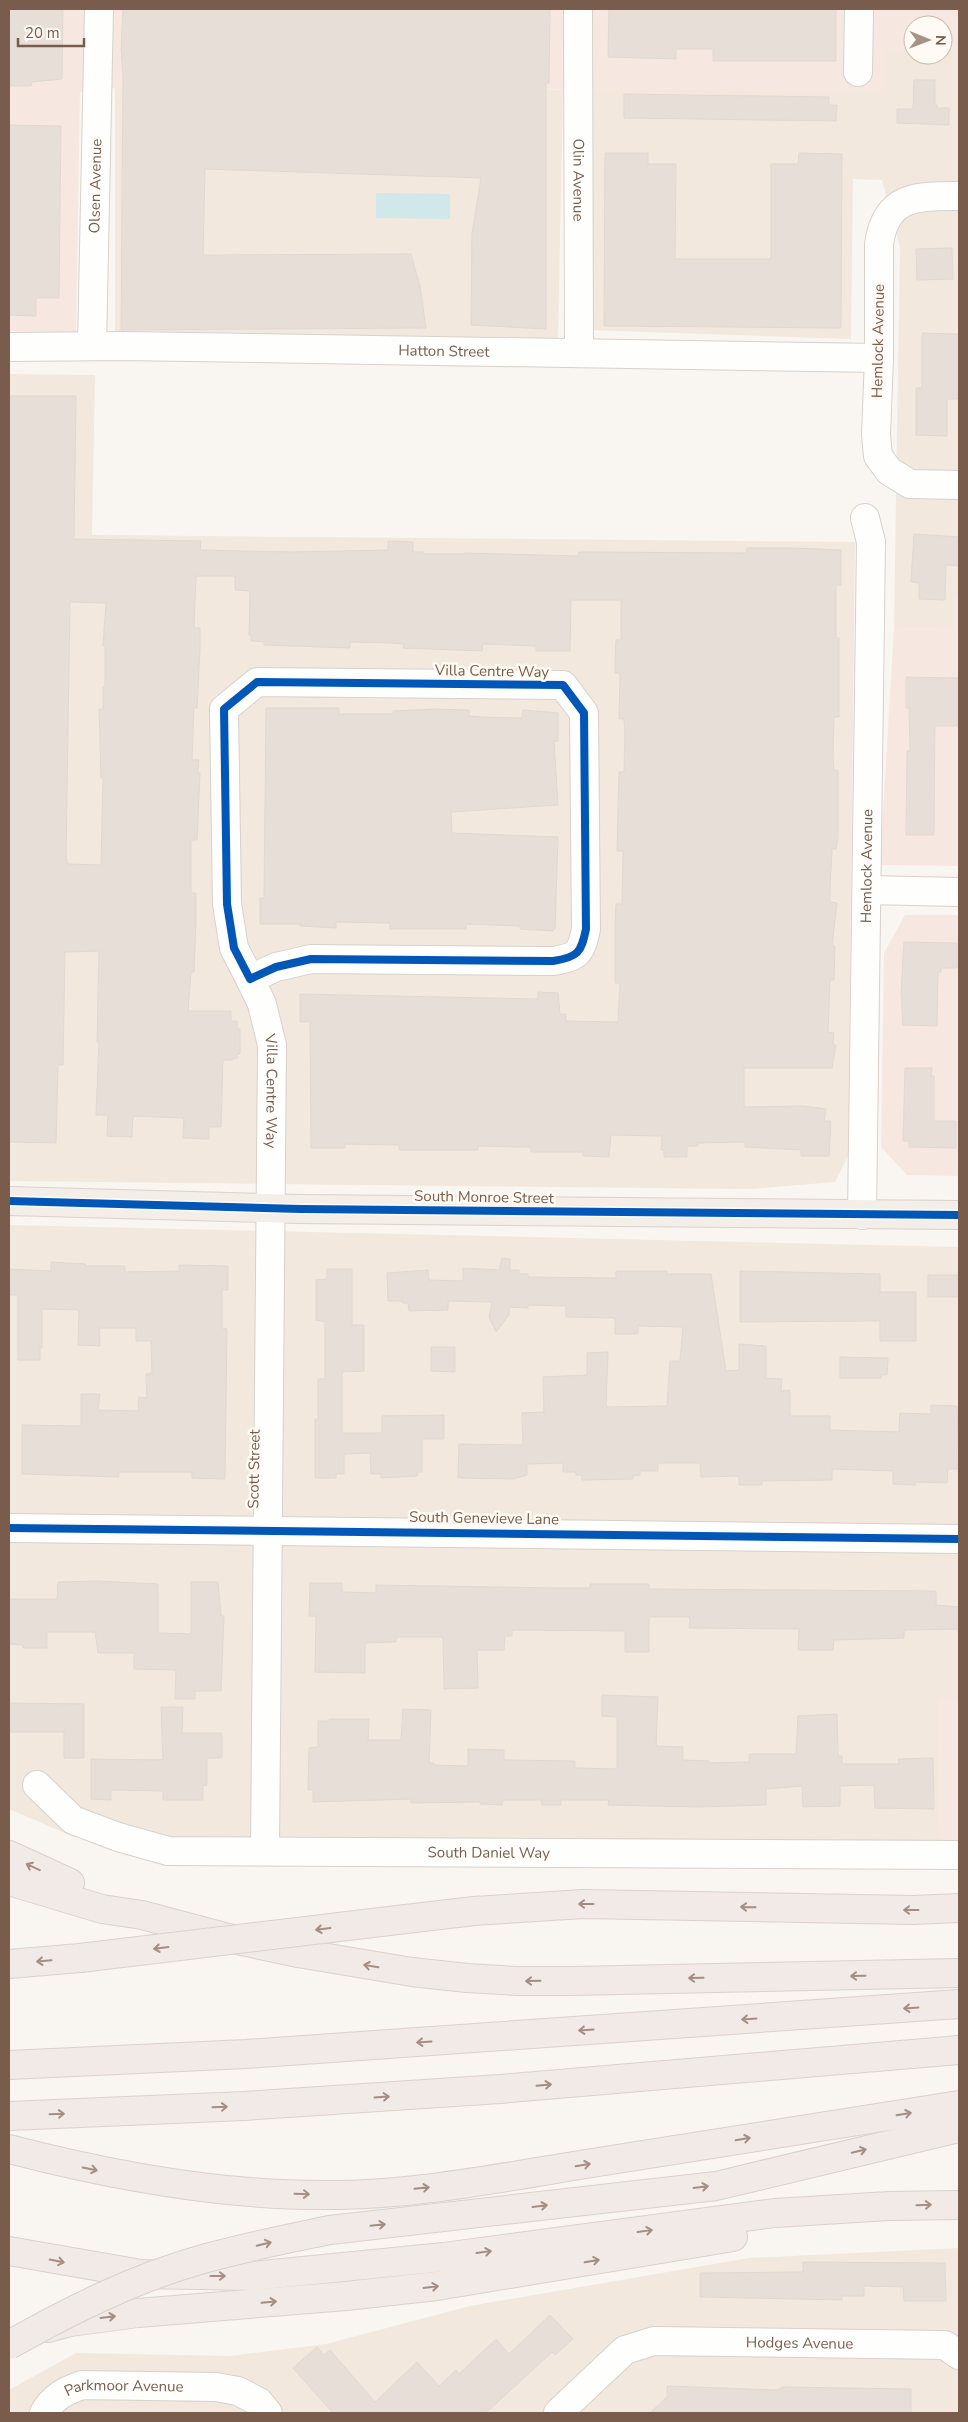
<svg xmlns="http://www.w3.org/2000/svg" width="968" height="2422" font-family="'Nunito Sans',sans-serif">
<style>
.residential{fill:#f2e8de}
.commercial{fill:#f6e8e1}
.water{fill:#d0e8ea}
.building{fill:#e6ded7;stroke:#e2d8d2;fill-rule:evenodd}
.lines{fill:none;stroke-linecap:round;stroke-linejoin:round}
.minor-casing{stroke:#d7d1cb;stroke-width:30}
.major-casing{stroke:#dad1cc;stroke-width:30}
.highway-casing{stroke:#dad1cc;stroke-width:30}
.minor{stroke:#fefefd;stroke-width:28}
.major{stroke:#f3eee8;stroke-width:28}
.highway{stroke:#f2eae7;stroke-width:28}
.highway-bridge-casing{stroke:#dad1cc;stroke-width:30;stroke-linecap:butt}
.highway-bridge{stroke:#f2eae7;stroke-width:28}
.cycleway-casing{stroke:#fffaf3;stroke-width:11}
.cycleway{stroke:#0057b8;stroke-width:8}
.oneway{stroke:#a48e83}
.labels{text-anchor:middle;stroke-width:5;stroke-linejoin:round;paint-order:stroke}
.street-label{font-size:15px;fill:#7a5c4d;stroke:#fffaf3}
</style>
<rect width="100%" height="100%" fill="#f9f5f0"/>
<g class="residential">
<path d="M883 50H913V55H943V50H959V597H953V629L894 628 900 247 882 180 853 179 851 339 588 330 591 88 883 91Z"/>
<path d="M115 88 563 90 558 339 115 331Z"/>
<path d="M9 374 95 375 92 535 855 542 848 1156 835 1182 750 1189 9 1181Z"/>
<path d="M9 1225 959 1247V1699L939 1700 940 1847 242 1849 74 1837 9 1809Z"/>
<path d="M959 2248V2413H9V2390L76 2353 230 2356 326 2344 470 2306 749 2258Z"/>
</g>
<g class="commercial">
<path d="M9 9H959V50H943V25H913V50H883V91L115 88 80 92 76 333 9 331Z"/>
<path d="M953 597H959V866L880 865 894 628 953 629Z"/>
<path d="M905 915H959V1176L907 1175 881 1147 884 953Z"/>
<path d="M939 1699H959V1846L940 1847Z"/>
</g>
<path class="water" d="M376 193 450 194V219L376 218Z"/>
<g class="building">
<path d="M9 9H63L62 79 32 82 31 86H9Z"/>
<path d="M123 9H550L549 83H546V329L471 325 472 234 481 178 205 169 203 255 411 254 420 286 426 328 121 330 123 76 121 49Z"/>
<path d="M609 9H836V61H713V49H676V59L608 57Z"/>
<path d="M914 80H935V105H937V108H949V125L897 123V109H913Z"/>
<path d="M624 94 829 97V105H837L836 121 624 118Z"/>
<path d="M9 125 61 126 59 298H36V316L9 315Z"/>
<path d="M605 153H648V164H676L675 259H771V164H798L799 153 842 154 841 328 604 326Z"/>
<path d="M952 248 953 279 917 280 916 249Z"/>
<path d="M922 333 959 334V399H947V436L916 435V388H922Z"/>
<path d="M9 396H76L74 539 201 541 200 550 291 552 388 550V541L413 542V552H423V554H464V553L579 556V552L747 553V548H794L841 550V585H836V638H839V717H834L833 755 834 770H838V837L836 849H832L830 889V902L837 903 832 946H835L834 980H830L828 1032 834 1033 833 1045H836L832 1068H744V1107L803 1106 826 1109 824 1121H831L829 1156H801V1150L745 1147V1142L698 1143V1146H687V1157H664V1150H661L662 1136 611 1135 609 1157 583 1156V1152H531V1147H517L478 1146V1150H399V1145L345 1144V1148H311L310 1022H300V994L538 999V992L558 993 560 1014H566V1021L618 1022 620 983H615V924L616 904H622L623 851H617L619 772H624L625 732 624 719H619L620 676 619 673H615V660L616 640H621V600H571L570 651H536V646L483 644 482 651 403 648 404 644 390 643 350 642V648L264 645V642L251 641V635H249L250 591 235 590V576H196L194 628H200V647L197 708H194L192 760H199L198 773H200L197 840H191V893H196V922L194 972H191L188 1011H231V1021H237V1029H240V1054H237V1058H233V1060H223L221 1127H209V1139L183 1138 184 1118 133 1116 132 1137 107 1136 108 1115H96L99 1042H97L99 951 65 952 63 1065H58L56 1143 9 1142ZM70 602 106 603 103 646H105V687H103V709H99L101 778H103L101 865 68 864 66 858Z"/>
<path d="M914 534 959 537V566L946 565 945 600 919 599V583L911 582Z"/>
<path d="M906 677 959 678V726H935L934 835H906L907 751H910L909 708H906Z"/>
<path d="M266 708H339V714H393V711L435 709 469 710V716L481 717 522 718 523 710 558 713V741H554L558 805 451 812 452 833 558 837 555 928 553 931 520 929V926L466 924V929H390V923L336 922V928L300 926V924H260V898H264Z"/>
<path d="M904 942 957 943V968H941V972H938L937 1026 903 1025 901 993Z"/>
<path d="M905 1068H932L931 1076H934V1121H956V1148L909 1147V1141H903Z"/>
<path d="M502 1258 510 1259V1270H519V1274H528V1277L616 1278V1271H667V1274H711L726 1371 739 1370V1344L766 1346V1378L782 1379 781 1391 790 1390V1416H830V1430L899 1432 900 1413 931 1414V1405L957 1406 959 1469H948L947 1483 915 1482V1485L893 1484V1471L832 1469V1480L762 1481V1485H739V1476L701 1477 700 1463H658V1471H640V1475L633 1476V1479L582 1480V1475H576V1472H563V1463L527 1464V1475L513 1479 458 1478 459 1444 523 1445 522 1413 544 1412 543 1377 587 1375V1353L608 1352 606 1407 667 1406 670 1361H680L683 1327 638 1326V1334H615V1318L566 1317V1306L528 1305V1308L509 1307V1315L496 1332 489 1317 492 1302 448 1301V1310L409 1311 408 1303H403L402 1301H388L387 1273 428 1270 429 1280 463 1281V1268L499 1270Z"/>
<path d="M51 1262 86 1264V1266H125V1272L179 1271V1265L228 1266V1290H222V1328L227 1329 225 1479 192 1478V1472H119V1477L22 1474V1425L81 1426V1394H100L98 1410 138 1411 139 1397 147 1398 146 1374 152 1373 151 1341H136V1328H99L100 1346 78 1345 79 1310 42 1309V1348H40V1360H18V1295H9V1269L51 1271Z"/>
<path d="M327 1269H352V1325H364V1371L342 1372V1433H382V1416L444 1415V1439H422V1472H418L417 1476 381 1478V1474H371L370 1453 344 1454V1474H336V1478H315V1419H318V1379H325V1322L316 1320V1280L327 1279Z"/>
<path d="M740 1271 880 1274V1292H916V1341H880V1321L740 1322Z"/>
<rect x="928" y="1275" width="31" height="22"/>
<path d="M431 1347H455V1372L431 1371Z"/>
<path d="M840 1357 888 1358 887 1375H881V1378H840Z"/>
<path d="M96 1581 158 1584V1633L191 1634V1582H218L221 1616H224L221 1691H195V1699H175L176 1670 134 1669V1653H98L95 1632H47V1648H23V1645L9 1644V1599H57L58 1582Z"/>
<path d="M310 1583H342V1592L376 1593V1585L557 1588H590V1584H649V1589L936 1591V1605L959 1607V1629L904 1630V1638L834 1640 833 1650H798L799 1629 689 1628 690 1617H649V1652H625V1631L512 1630V1636H505L504 1650H477L478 1688 444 1689 443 1637H396V1642L365 1643V1673L315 1672 316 1616H309Z"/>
<path d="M602 1695 658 1697 656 1746 683 1747V1760L709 1761V1763L749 1762V1754H796L798 1716 837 1714 838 1756H842V1764H899L898 1759 933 1758 934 1809 875 1808 874 1785 840 1786V1806L803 1807 802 1786 766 1789V1805L700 1807 608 1805 609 1800H561V1805H542L541 1800H503L502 1805 480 1804V1802L411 1803V1799L313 1802V1790H308L309 1748 318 1747V1721H329V1719H369L368 1740H401L403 1709 431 1710 429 1763H434V1765L468 1766V1749L504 1750V1760L575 1761V1768L617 1769V1717L602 1716Z"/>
<path d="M9 1703 84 1704V1758H64V1732H9Z"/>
<path d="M161 1707H183L182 1733H222V1758H207V1786L203 1785V1800H163V1791L111 1790V1800L91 1799V1759L163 1760Z"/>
<path d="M803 2262 945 2263 946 2301H904L903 2287 864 2286V2296H842V2300L700 2297V2273L803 2272Z"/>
<path d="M550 2315 573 2339 555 2355 552 2352 486 2413H333L293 2368 317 2347 324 2355 330 2350 375 2402 417 2362 439 2386 456 2370 459 2374 496 2339 509 2354Z"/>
<path d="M667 2386 777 2390 783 2387 911 2389V2413H650L667 2397Z"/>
</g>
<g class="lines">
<defs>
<g id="minor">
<path id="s1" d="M578 9 579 353"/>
<path d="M858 72 859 9"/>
<path d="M959 196C917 196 886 195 879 244V358L876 435 878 456 889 471 910 484 959 485"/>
<path id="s2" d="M92 346 99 9"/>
<path id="s3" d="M9 347 124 346 879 358"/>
<path d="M257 682 563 685 584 713 586 929C581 953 578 957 553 961L311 959 276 967 250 979 234 948 227 904 224 709Z"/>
<path d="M867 890 959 892"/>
<path id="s4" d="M250 979 262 1004 272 1045 265 1850"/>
<path id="s5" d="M862 1215 871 542 865 518"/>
<path d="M9 1528 959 1539"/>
<path id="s6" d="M37 1785 73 1820 118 1837 168 1851 959 1855"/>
<path id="s7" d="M44 2413C53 2397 65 2391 82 2385L216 2387 238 2391 259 2402 268 2413"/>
<path id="s8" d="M558 2413 625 2350 654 2341 945 2345 959 2355"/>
</g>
<path id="major" d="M9 1201 301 1209 959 1215"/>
<g id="highway">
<path d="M9 1855 70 1883"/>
<path d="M9 1881 102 1909 142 1915 228 1938 298 1953 412 1972 467 1978 517 1981H572L959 1973"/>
<path d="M406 1919 474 1911 583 1904 913 1910 959 1908"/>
<path d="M9 1964 80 1958"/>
<path d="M9 2065 246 2054 959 2004"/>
<path d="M9 2116 244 2106 500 2089 959 2050"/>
<path d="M9 2149C113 2176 221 2196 328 2195 416 2195 505 2177 592 2163 714 2144 837 2124 959 2105"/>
<path d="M330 2230 716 2186 959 2128"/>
<path d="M9 2251 141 2274 253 2276 444 2257 775 2213 889 2206 959 2205"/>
<path d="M48 2328 70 2322 138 2313 346 2296 437 2286 733 2237"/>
</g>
</defs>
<use href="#minor" class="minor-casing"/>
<use href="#major" class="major-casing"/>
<use href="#highway" class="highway-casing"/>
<use href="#minor" class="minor"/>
<use href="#major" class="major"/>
<use href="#highway" class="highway"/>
<defs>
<g id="highway-bridge">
<path d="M80 1958 406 1919"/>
<path d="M9 2345C71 2310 135 2278 203 2259 245 2247 287 2239 330 2230"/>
</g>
</defs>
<use href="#highway-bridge" class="highway-bridge-casing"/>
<use href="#highway-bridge" class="highway-bridge"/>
<defs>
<g id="cycleway">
<path d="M257 682 563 685 584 713 586 929C581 953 578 957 553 961L311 959 276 967 250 979 234 948 227 904 224 709Z"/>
<path d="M9 1201 301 1209 959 1215"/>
<path d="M9 1528 959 1539"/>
</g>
</defs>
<use href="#cycleway" class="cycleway-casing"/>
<use href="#cycleway" class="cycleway"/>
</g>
<defs><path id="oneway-shaft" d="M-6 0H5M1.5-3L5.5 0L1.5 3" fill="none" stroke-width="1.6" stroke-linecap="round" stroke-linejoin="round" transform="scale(1.25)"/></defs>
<g class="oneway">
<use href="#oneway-shaft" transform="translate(33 1867) rotate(-155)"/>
<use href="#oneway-shaft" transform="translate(586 1904) rotate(180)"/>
<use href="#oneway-shaft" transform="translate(748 1907) rotate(-179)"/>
<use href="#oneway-shaft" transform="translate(911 1910) rotate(180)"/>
<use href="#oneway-shaft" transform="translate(323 1929) rotate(173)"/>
<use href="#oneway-shaft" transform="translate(161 1948) rotate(173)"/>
<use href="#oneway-shaft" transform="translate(44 1961) rotate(175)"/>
<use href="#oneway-shaft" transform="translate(371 1966) rotate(-171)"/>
<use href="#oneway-shaft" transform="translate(858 1976) rotate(179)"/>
<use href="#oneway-shaft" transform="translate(696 1978) rotate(179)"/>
<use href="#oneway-shaft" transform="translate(533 1981) rotate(179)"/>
<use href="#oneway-shaft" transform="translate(911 2008) rotate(176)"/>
<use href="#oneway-shaft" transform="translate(749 2019) rotate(176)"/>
<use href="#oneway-shaft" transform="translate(586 2030) rotate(176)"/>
<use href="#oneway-shaft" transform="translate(424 2042) rotate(176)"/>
<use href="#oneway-shaft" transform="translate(544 2085) rotate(-5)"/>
<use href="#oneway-shaft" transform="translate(382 2097) rotate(-4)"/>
<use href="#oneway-shaft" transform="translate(220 2107) rotate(-2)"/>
<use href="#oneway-shaft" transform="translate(57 2114) rotate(-2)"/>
<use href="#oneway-shaft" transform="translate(904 2114) rotate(-9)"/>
<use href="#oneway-shaft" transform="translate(743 2139) rotate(-9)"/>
<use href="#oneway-shaft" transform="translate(859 2151) rotate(-13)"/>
<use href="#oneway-shaft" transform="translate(583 2165) rotate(-9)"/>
<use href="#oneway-shaft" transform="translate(90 2169) rotate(11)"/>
<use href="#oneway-shaft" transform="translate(701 2187) rotate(-7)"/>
<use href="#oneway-shaft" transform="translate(422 2188) rotate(-6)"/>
<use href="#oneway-shaft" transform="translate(302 2194) rotate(2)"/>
<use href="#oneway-shaft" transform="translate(924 2205) rotate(-2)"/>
<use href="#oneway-shaft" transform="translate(540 2206) rotate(-7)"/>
<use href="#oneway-shaft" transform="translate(378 2225) rotate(-6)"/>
<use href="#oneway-shaft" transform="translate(645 2231) rotate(-8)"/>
<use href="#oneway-shaft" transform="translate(264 2244) rotate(-14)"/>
<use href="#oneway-shaft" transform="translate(484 2252) rotate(-8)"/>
<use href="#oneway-shaft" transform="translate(57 2261) rotate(11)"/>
<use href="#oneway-shaft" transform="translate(592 2261) rotate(-10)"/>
<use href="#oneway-shaft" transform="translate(218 2276)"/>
<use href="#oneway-shaft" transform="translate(431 2287) rotate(-7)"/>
<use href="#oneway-shaft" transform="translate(269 2302) rotate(-5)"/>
<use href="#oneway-shaft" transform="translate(108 2317) rotate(-7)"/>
</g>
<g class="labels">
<g class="street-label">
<text dy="5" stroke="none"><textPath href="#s1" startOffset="171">Olin Avenue</textPath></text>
<text dy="5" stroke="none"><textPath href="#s2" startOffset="160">Olsen Avenue</textPath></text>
<text transform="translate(878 341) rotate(-89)" y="5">Hemlock Avenue</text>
<text dy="5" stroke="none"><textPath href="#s3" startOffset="435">Hatton Street</textPath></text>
<text transform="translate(492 671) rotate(1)" y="5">Villa Centre Way</text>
<text dy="5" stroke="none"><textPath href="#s5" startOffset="349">Hemlock Avenue</textPath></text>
<text dy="5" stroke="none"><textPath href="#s4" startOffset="116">Villa Centre Way</textPath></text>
<text transform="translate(484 1197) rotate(1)" y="5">South Monroe Street</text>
<text transform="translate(254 1469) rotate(-89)" y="5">Scott Street</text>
<text transform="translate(484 1518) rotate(1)" y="5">South Genevieve Lane</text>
<text dy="5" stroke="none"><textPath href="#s6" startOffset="471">South Daniel Way</textPath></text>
<text dy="5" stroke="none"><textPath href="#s8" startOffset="268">Hodges Avenue</textPath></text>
<text dy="5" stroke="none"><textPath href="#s7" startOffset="90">Parkmoor Avenue</textPath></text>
</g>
</g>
<rect width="968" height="2422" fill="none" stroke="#7a5c4d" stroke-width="20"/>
<g transform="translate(928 40) rotate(91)"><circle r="24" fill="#fffaf3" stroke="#cabbb1"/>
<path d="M0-4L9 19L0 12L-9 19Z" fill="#a69286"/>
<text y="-8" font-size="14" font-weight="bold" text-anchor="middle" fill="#7a5c4d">N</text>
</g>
<path d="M18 38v8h66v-8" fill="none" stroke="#7a5c4d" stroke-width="2.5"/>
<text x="25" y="38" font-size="15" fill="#7a5c4d" stroke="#fffaf3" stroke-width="4" paint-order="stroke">20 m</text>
</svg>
